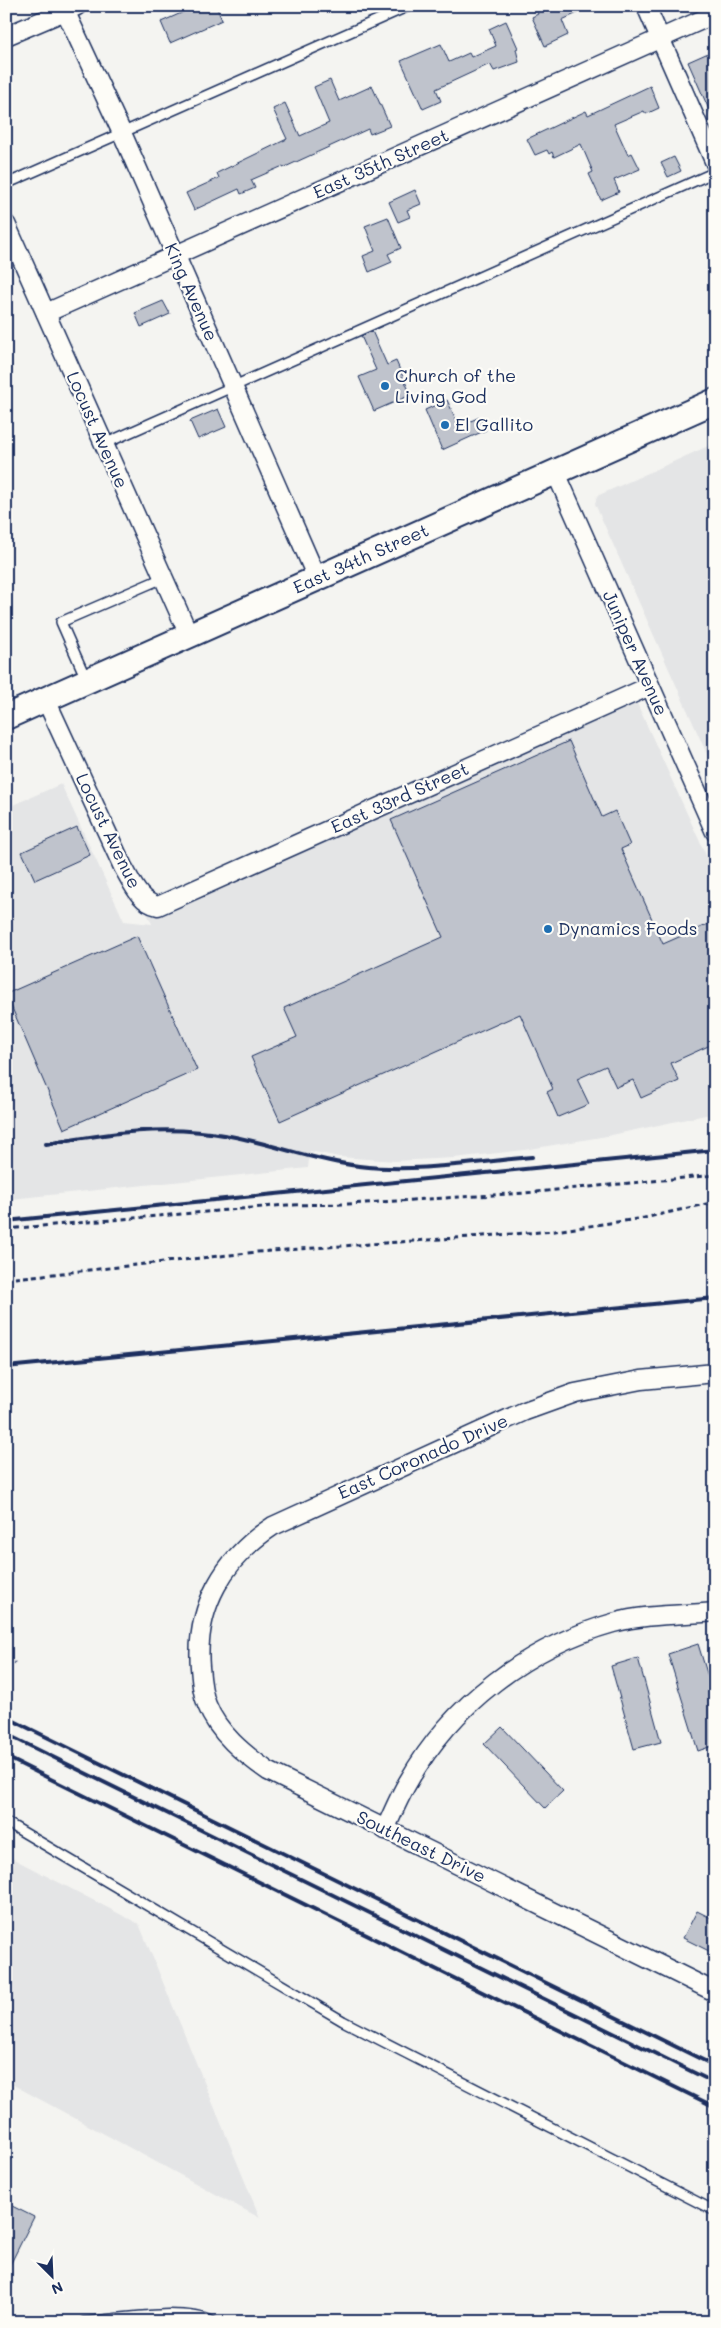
<svg xmlns="http://www.w3.org/2000/svg" width="721" height="2328" font-family="Mali,sans-serif">
<style>
.built{fill:#e4e5e6}
.building{fill:#bfc3cc;stroke:#1b2f5e}
.lines{fill:none;stroke-linecap:round;stroke-linejoin:round}
.service-casing{stroke:#1b2f5e;stroke-width:12}
.minor-casing{stroke:#1b2f5e;stroke-width:21}
.secondary-casing{stroke:#1b2f5e;stroke-width:28}
.path{stroke:#1b2f5e;stroke-width:3;stroke-dasharray:5 4;stroke-linecap:butt}
.service{stroke:#fdfcf7;stroke-width:9}
.minor{stroke:#fdfcf7;stroke-width:18}
.secondary{stroke:#fdfcf7;stroke-width:24}
.rail{stroke:#1b2f5e;stroke-width:4}
.poi-dot{fill:#1f6fb2;stroke:#fdfcf7;stroke-width:2}
.labels{text-anchor:middle;stroke-width:4.5;stroke-linejoin:round;paint-order:stroke}
.street-label{font-size:18px;fill:#1b2f5e;stroke:#fdfcf7}
.poi-label{font-size:18px;fill:#1b2f5e;stroke:#fdfcf7;text-anchor:start}
</style>
<rect width="100%" height="100%" fill="#f4f4f1"/>
<filter id="ink" filterUnits="userSpaceOnUse"><feTurbulence type="fractalNoise" baseFrequency=".02" numOctaves="2"/><feDisplacementMap in="SourceGraphic" scale="10" xChannelSelector="R" yChannelSelector="G"/><feConvolveMatrix kernelMatrix="1 2 1 2 8 2 1 2 1" color-interpolation-filters="sRGB"/></filter>
<g filter="url(#ink)">
<g class="built">
<path d="M715 443V772L595 504 597 496Z"/>
<path d="M630 688 715 875V1113L607 1136 524 1150 454 1158 395 1161 339 1157 310 1151 308 1168 11 1199 6 1189V808L61 784 124 921 152 924 142 902Z"/>
<path d="M6 1855 139 1924 260 2218 6 2081Z"/>
</g>
<g class="building">
<path d="M197 6H216L222 20 170 43 161 22Z"/>
<path d="M546 6H593L562 20 568 35 545 46 532 17 538 14 537 11Z"/>
<path d="M506 21 518 48 516 49 519 62 494 71 490 64 436 89 441 101 423 109 401 61 441 44 449 62 469 53 471 57 496 46 489 29Z"/>
<path d="M715 50V123L688 62Z"/>
<path d="M330 80 339 101 372 86 390 126 370 134 368 129 283 168V166L251 180 255 188 241 194 239 189 194 210 186 193 219 178 217 173 287 139 273 109 285 103 300 136 329 123 314 87Z"/>
<path d="M650 86 659 108 646 114 644 111 614 124 628 155 632 153 640 169 614 180 619 192 601 200 589 174 593 172 581 144 554 157 552 152 549 154 547 150 535 155 527 139 586 111 588 115Z"/>
<path d="M674 157 681 171 668 177 661 163Z"/>
<path d="M415 190 421 204 407 210 410 217 398 222 389 202Z"/>
<path d="M388 217 401 248 388 254 392 262 369 272 363 256 375 251 365 226Z"/>
<path d="M163 301 170 314 141 327 135 313Z"/>
<path d="M372 331 387 365 396 361 411 395 374 411 359 377 376 370 361 336Z"/>
<path d="M447 400 459 426 480 417 486 430 442 450 425 410Z"/>
<path d="M218 409 226 427 198 439 190 421Z"/>
<path d="M569 741 602 817 615 811 630 845 621 849 663 944 715 921V1043L671 1063 679 1081 641 1098 633 1080 616 1087 606 1066 577 1079 589 1104 558 1117 547 1092 553 1089 520 1014 280 1121 251 1057 297 1037 284 1008 443 937 391 820Z"/>
<path d="M77 827 90 855 35 880 22 852Z"/>
<path d="M137 936 197 1070 64 1129 6 994Z"/>
<path d="M698 1644 715 1699V1745L698 1751 668 1654Z"/>
<path d="M638 1658 661 1742 634 1749 611 1666Z"/>
<path d="M502 1727 563 1791 545 1808 484 1744Z"/>
<path d="M697 1911 715 1920V1954L683 1938Z"/>
<path d="M6 2203 34 2217 6 2273Z"/>
</g>
<g class="lines">
<defs>
<g id="service">
<path d="M6 184 409 6"/>
<path d="M104 444 715 172"/>
<path d="M87 681 61 622 163 578"/>
<path d="M6 1822 343 2021 715 2211"/>
<path d="M84 2322C117 2319 185 2307 213 2322"/>
</g>
<g id="minor">
<path d="M63 6 122 133 317 578"/>
<path d="M646 6 715 163"/>
<path d="M6 36 77 6"/>
<path d="M6 224 189 635"/>
<path d="M46 313 715 14"/>
<path d="M556 473 715 832"/>
<path d="M46 700 123 867C132 882 139 902 158 906L650 686"/>
<path d="M715 1373 641 1380 575 1393 525 1411 273 1526C224 1558 195 1607 200 1667 201 1680 202 1693 207 1705 218 1733 244 1754 268 1771L715 1992"/>
<path d="M385 1830C392 1814 399 1797 408 1782 452 1704 527 1647 613 1623 646 1614 681 1615 715 1612"/>
</g>
<path id="secondary" d="M6 717 715 401"/>
</defs>
<use href="#service" class="service-casing"/>
<use href="#minor" class="minor-casing"/>
<use href="#secondary" class="secondary-casing"/>
<g class="path">
<path d="M6 1229 287 1205 348 1204 525 1193 715 1175"/>
<path d="M6 1279 257 1252 555 1231 644 1218 715 1202"/>
<path d="M6 1659 15 1663"/>
</g>
<use href="#service" class="service"/>
<use href="#minor" class="minor"/>
<use href="#secondary" class="secondary"/>
<g class="rail">
<path d="M46 1144C111 1133 164 1124 230 1136 273 1144 315 1161 359 1166 416 1173 476 1162 532 1157"/>
<path d="M6 1221 715 1150"/>
<path d="M6 1367 715 1298"/>
<path d="M6 1717 715 2066"/>
<path d="M6 1734 715 2083"/>
<path d="M6 1757 715 2107"/>
</g>
</g>
</g>
<g class="poi-dot">
<circle cx="385" cy="386" r="5"/>
<circle cx="445" cy="425" r="5"/>
<circle cx="548" cy="929" r="5"/>
</g>
<g class="labels">
<g class="street-label">
<text transform="translate(381 164) rotate(-24)" y="6">East 35th Street</text>
<text transform="translate(191 292) rotate(66)" y="6">King Avenue</text>
<text transform="translate(97 430) rotate(66)" y="6">Locust Avenue</text>
<text transform="translate(361 559) rotate(-24)" y="6">East 34th Street</text>
<text transform="translate(635 653) rotate(66)" y="6">Juniper Avenue</text>
<text transform="translate(400 798) rotate(-24)" y="6">East 33rd Street</text>
<text transform="translate(108 831) rotate(64)" y="6">Locust Avenue</text>
<text transform="translate(423 1457) rotate(-24)" y="6">East Coronado Drive</text>
<text transform="translate(421 1847) rotate(26)" y="6">Southeast Drive</text>
</g>
<g class="poi-label">
<text x="395" y="382">Church of the<tspan x="395" dy="21">Living God</tspan></text>
<text x="455" y="431">El Gallito</text>
<text x="558" y="935">Dynamics Foods</text>
</g>
</g>
<rect width="721" height="2328" fill="none" stroke="#fdfcf7" stroke-width="25"/>
<rect x="12" y="12" width="696" height="2303" fill="none" stroke="#1b2f5e" stroke-width="2" filter="url(#ink)"/>
<g transform="translate(52 2276) rotate(156)" stroke="#fdfcf7" stroke-width="4" paint-order="stroke">
<path d="M0-4L9 19L0 12L-9 19Z" fill="#1b2f5e"/>
<text y="-8" font-size="14" font-weight="bold" text-anchor="middle" fill="#1b2f5e">N</text>
</g>
</svg>
